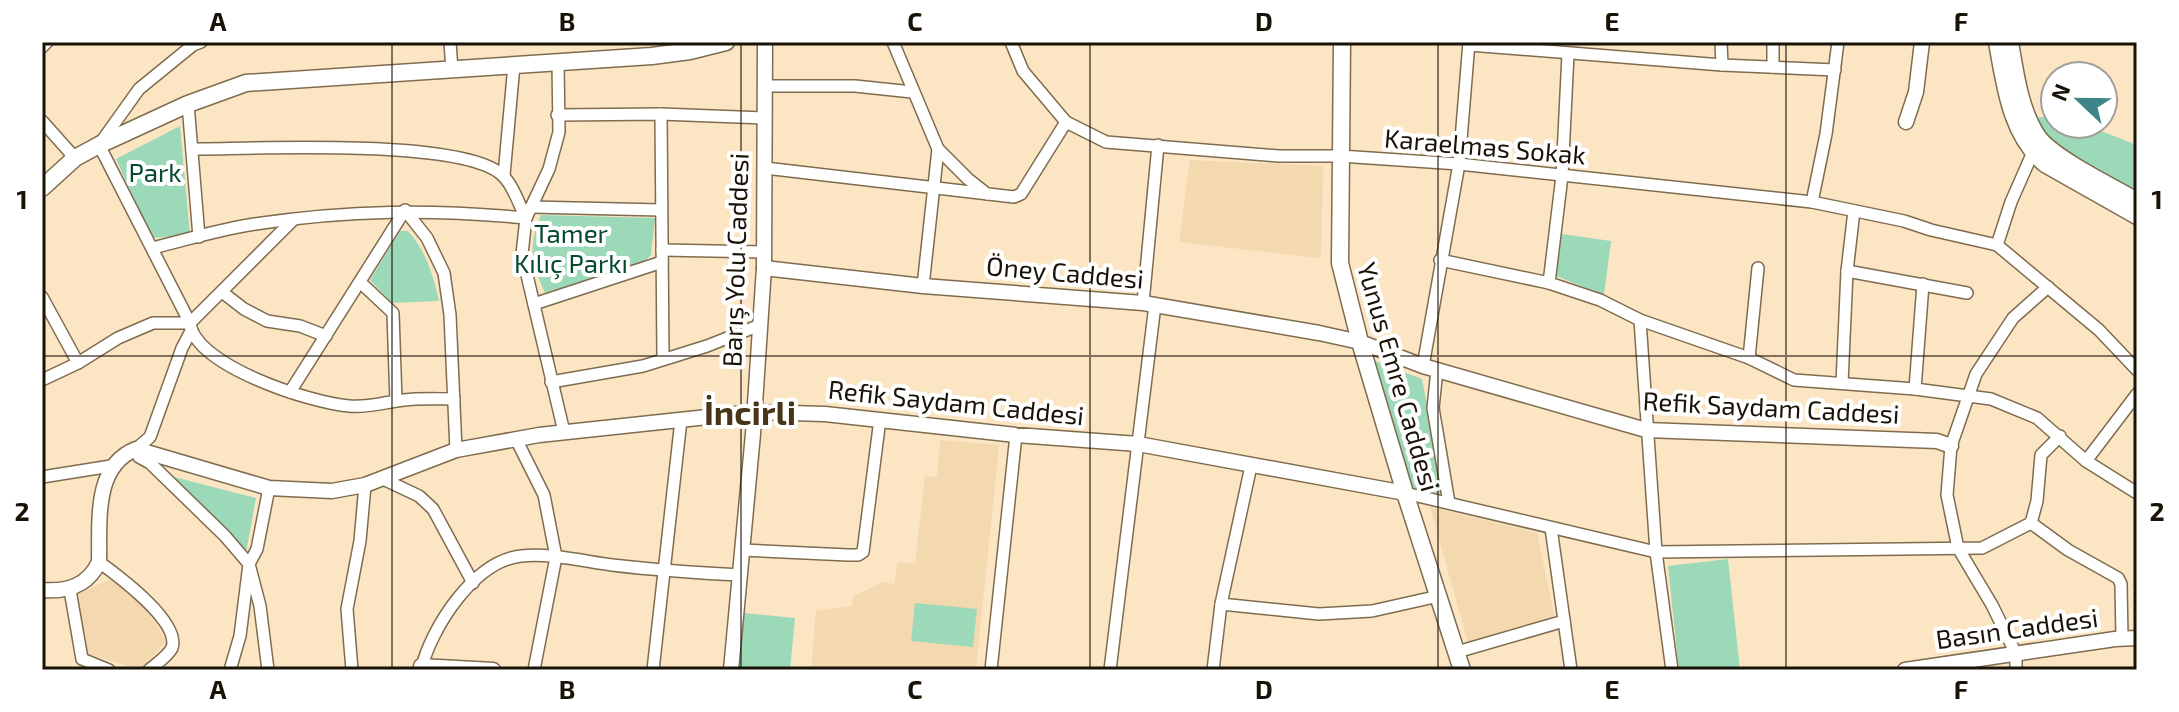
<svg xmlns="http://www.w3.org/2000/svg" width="2179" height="712" font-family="'Exo 2',sans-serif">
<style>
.built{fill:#f3d8b0}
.green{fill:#9bd9b8}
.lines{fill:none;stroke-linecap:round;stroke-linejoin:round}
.minor-casing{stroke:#7f6c4e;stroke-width:14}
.tertiary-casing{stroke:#7f6c4e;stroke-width:17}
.secondary-casing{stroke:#7f6c4e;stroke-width:19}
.minor{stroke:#fff;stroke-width:11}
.tertiary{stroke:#fff;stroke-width:14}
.secondary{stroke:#fff;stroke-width:16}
.grid{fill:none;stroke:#191206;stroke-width:2;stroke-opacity:0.55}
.labels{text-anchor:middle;stroke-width:8;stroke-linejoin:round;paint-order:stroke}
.street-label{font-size:26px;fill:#191206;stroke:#fff}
.park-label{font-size:26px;fill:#044a2f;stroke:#fff}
.district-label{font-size:34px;font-weight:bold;fill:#463518;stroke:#fff}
.neatline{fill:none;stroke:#191206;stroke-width:3}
.grid-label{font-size:26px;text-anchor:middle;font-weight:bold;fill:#191206}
</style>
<rect width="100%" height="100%" fill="#fbe5c3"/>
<g class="built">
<path d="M1190 160 1323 166 1321 258 1179 242Z"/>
<path d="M940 440 999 445 976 670H811L816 611 852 606 854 596 883 582 894 584 898 562 915 564 925 476 937 477Z"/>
<path d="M1430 507 1537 533 1555 619 1468 643Z"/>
<path d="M114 577 146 611 167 641 141 670 85 653 77 595Z"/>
</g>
<g class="green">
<path d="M2055 116V124H2083L2137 145V200L2055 152 2031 118Z"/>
<path d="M180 126 190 235 151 238 116 159Z"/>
<path d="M541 215 655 218 651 255 642 264 545 293C531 263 528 245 541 215Z"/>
<path d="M400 231H408C426 251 433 275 439 301L392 303 370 280Z"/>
<path d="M1562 234 1611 241 1604 295 1556 276Z"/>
<path d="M1367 358 1422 379 1444 494 1407 487Z"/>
<path d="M174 477 256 498 244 564 169 483Z"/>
<path d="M1728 559 1740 670H1679L1668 566Z"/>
<path d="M915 603 977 609 973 647 911 641Z"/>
<path d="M744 613 795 618 790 670H738Z"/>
</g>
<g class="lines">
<defs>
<g id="minor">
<path d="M450 42 452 70"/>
<path d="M893 42 938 149 923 286"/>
<path d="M1011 42 1023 71 1066 122 1106 142 1279 156H1340L1459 164 1812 202 1904 221 1931 230 1997 245"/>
<path d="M1721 42 1722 65"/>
<path d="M1469 45 1722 65 1835 70"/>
<path d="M42 47 47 42"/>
<path d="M558 63 559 132 549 169 526 218 522 254 564 432"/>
<path d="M1773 67V42"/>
<path d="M765 86H855L912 92"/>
<path d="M188 104 199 237"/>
<path d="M661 114 663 359"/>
<path d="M557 115 661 114 765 118"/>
<path d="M42 121 75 158"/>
<path d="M192 149C253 149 462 138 502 175 513 184 519 205 526 218"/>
<path d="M938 149 968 179 987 194"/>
<path d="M2033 152 2011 202 1997 245 2099 330 2137 370"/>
<path d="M765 168 1014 197 1021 194 1066 122"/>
<path d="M504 175 514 65"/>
<path d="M1812 202 1826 134 1838 42"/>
<path d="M531 207 661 210"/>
<path d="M294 219 190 323C195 366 311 403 349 406 368 408 385 402 404 400 420 398 437 399 454 399"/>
<path d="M152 248C186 240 220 229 255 224 349 210 431 209 526 218"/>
<path d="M662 250 764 252"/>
<path d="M1440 260 1549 283 1600 300 1640 320 1749 358 1794 380 1915 389 1991 399 2037 418 2086 461 2137 493"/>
<path d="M1847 271 1967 293"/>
<path d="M360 282 393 313 396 401"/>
<path d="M1549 283 1562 176 1568 54"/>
<path d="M222 292 244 309 267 321 300 326 326 336"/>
<path d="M42 297 78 363"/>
<path d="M1143 303 1158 145"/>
<path d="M534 304 662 262"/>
<path d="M1640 320 1656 552 1672 670"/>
<path d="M190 323 99 145 139 89 193 45 201 42"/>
<path d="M191 331 182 348 150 437 136 449 139 457 150 463 225 536 249 564 240 636 230 670"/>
<path d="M1749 358 1758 268"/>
<path d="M1423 366 1459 164 1469 42"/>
<path d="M1437 370 1433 408 1449 503"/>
<path d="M42 380 78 363 118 338 153 323H190"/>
<path d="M551 382 643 366 707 346 760 325"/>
<path d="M1842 383 1847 271 1854 211"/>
<path d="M1915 389 1923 284"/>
<path d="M290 392 405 210 427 238 444 273 450 315 456 450"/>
<path d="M516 439 544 495 556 557 534 670"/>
<path d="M2086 461 2137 394"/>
<path d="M42 477 111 466"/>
<path d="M383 479 419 496 433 509 473 583"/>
<path d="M1405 493 1656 552 1982 548 2031 523 2037 501 2041 455 2060 436"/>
<path d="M2031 523 2068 550 2118 578 2121 584 2122 639"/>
<path d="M1551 528 1571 670"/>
<path d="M743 550 848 555H858L863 552 880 419"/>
<path d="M99 562C117 575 181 622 172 648 168 656 156 664 149 670"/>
<path d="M70 590 82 659 109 670"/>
<path d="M1221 604 1319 614 1372 611 1439 596"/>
<path d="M1457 652 1564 621"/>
<path d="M268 670 260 606 249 564 257 549 269 488"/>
<path d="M352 670 347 609 360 541 365 485"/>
<path d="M421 670C431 628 474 561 521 556 550 553 583 561 612 565 655 570 698 573 741 575"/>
<path d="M653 670 681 420"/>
<path d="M991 670 1016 435"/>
<path d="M1110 670 1155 305"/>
<path d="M1213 670 1221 604 1251 466"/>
<path d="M2016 670V654L1992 605 1958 548 1947 495 1951 446 1976 374 2013 318 2048 287"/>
</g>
<g id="tertiary">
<path d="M1906 122 1916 92 1922 42"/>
<path d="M764 268 923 286 1143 303 1319 333 1360 342 1423 366 1646 430 1937 441 1951 446"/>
<path d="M42 590C67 592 88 586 99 562 100 522 93 466 136 449L269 488 332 491 365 485 456 450 539 435 754 412 825 414 1016 435 1138 444 1405 493"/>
<path d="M421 666 493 670"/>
<path d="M731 670 753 434 764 268 765 42"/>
<path d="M1905 670 2115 639 2137 638"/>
</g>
<g id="secondary">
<path d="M1342 42 1340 263 1360 342 1405 493 1462 670"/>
<path d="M1997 42C2005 86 2010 133 2045 164L2137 216"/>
<path d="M2010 42C2015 72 2020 111 2038 137 2053 158 2113 187 2137 201"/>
<path d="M42 188 75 158 99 145 188 104 246 83 652 56 690 51 726 42"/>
</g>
</defs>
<use href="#minor" class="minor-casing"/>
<use href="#tertiary" class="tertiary-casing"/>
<use href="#secondary" class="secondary-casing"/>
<use href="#minor" class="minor"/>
<use href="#tertiary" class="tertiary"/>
<use href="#secondary" class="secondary"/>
</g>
<path class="grid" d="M392 42V670M741 42V670M1090 42V670M1438 42V670M1786 42V670M42 356H2137"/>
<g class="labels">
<g class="street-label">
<text transform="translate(1485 147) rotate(5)" y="9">Karaelmas Sokak</text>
<text transform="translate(736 260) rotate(-88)" y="9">Barış Yolu Caddesi</text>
<text transform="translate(1065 273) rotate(5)" y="9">Öney Caddesi</text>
<text transform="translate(1398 377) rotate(74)" y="9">Yunus Emre Caddesi</text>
<text transform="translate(956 403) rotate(6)" y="9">Refik Saydam Caddesi</text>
<text transform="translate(1771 408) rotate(3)" y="9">Refik Saydam Caddesi</text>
<text transform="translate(2017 629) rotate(-8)" y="9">Basın Caddesi</text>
</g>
<g class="park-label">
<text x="155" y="182">Park</text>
<text x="571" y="243">Tamer<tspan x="571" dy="30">Kılıç Parkı</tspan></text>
</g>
<g class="district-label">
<text x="750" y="425">İncirli</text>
</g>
</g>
<rect width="2179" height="712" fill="none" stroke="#ffffff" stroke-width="88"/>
<g transform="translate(2079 100) rotate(292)"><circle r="38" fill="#ffffff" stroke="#a3a09b" stroke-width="2"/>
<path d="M0-6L14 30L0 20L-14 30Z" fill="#3d8586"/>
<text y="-12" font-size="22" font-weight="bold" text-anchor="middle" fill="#191206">N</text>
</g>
<rect x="44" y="44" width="2091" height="624" class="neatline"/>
<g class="grid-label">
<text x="218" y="31">A</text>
<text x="567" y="31">B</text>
<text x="915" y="31">C</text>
<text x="1264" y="31">D</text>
<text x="1612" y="31">E</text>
<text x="1961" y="31">F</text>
<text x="22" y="209">1</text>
<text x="2157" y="209">1</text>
<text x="22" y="521">2</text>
<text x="2157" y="521">2</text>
<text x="218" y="699">A</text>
<text x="567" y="699">B</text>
<text x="915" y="699">C</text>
<text x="1264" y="699">D</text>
<text x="1612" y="699">E</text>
<text x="1961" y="699">F</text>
</g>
</svg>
